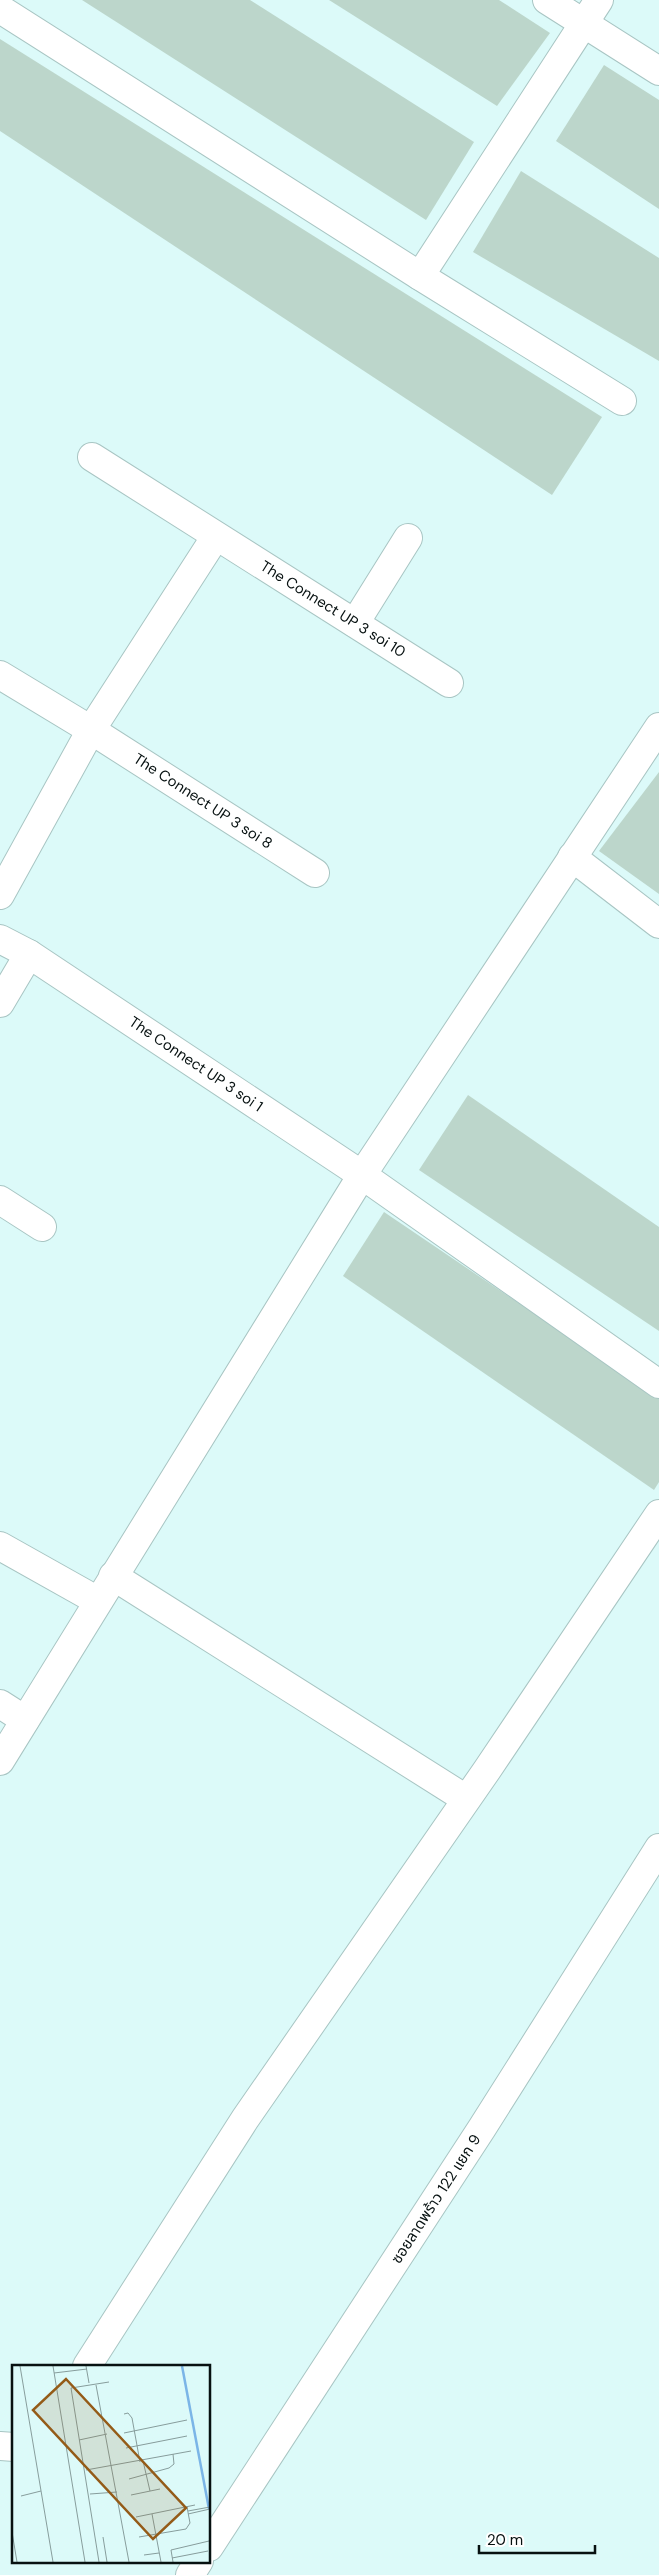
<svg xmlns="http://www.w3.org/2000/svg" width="659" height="2575" font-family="'DM Sans','Noto Sans Thai',sans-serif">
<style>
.building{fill:#bcd6cb}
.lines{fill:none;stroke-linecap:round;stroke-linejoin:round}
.minor-casing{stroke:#a8c5c3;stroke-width:30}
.minor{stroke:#fff;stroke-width:28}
.labels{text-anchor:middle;stroke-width:4.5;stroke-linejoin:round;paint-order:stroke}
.street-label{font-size:15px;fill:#071111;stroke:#fff}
.inset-river{fill:none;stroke:#7bb5e7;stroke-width:2.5}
.inset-road{fill:none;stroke:#879d9c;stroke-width:1}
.view{fill:#945b18;fill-opacity:0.15;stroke:#945b18;stroke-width:2.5}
.inset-edge{fill:none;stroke:#071111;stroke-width:2.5}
</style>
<rect width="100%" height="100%" fill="#dcfaf9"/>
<g class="building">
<path d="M82 0H250L474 142 426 220Z"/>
<path d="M329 0H499L550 33 497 106Z"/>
<path d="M0 39 602 417 552 495 0 131Z"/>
<path d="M604 65 659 100V209L556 141Z"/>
<path d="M521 171 659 258V361L473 252Z"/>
<path d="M659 772V894L599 851Z"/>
<path d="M468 1095 659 1227V1331L419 1170Z"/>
<path d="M384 1212 659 1398V1482L654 1490 343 1276Z"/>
</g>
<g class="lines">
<defs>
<g id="minor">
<path d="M547 0 659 71"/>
<path d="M0 9 420 276 622 401"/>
<path d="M420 276 599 0"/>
<path d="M92 457 449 683"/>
<path d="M355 623 408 538"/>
<path d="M0 675 91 730 315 873"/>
<path d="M572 857 659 924"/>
<path d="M0 895 91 730 216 536"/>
<path d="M0 939 29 954 362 1175 659 1384"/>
<path d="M0 1003 29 954"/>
<path d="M0 1200 42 1227"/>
<path d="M0 1546 98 1601"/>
<path d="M113 1576 466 1799"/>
<path d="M0 1704 25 1720"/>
<path d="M0 1761 362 1175 659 727"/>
<path d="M87 2366 245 2119 487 1770 659 1514"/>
<path d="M0 2446 14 2447"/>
<path d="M209 2547 482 2128 659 1848"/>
<path d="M190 2575 199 2561"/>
</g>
</defs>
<use href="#minor" class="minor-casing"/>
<use href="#minor" class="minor"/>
</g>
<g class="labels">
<g class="street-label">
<text transform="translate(333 609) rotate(32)" y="5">The Connect UP 3 soi 10</text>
<text transform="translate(203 801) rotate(33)" y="5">The Connect UP 3 soi 8</text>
<text transform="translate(196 1064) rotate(34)" y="5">The Connect UP 3 soi 1</text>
<text transform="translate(436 2199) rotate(-57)" y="5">ซอยลาดพร้าว 122 แยก 9</text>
</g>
</g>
<g transform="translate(12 2365)">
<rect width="198" height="198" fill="#dcfaf9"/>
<path class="inset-river" d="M170 1 197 144"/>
<path class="inset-road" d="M8 1 41 197M41 1 73 197M74 1 77 18M42 8 75 4M84 20 117 197M112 49 116 48 120 53 128 97M112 68 175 55M67 75 95 69M114 83 175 71M131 96 138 126M74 105 179 86M117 114 157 103 162 99 161 89M78 129 105 127M119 130 148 124M9 131 29 126M176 146 198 142M140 149 149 197M176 149 198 144M124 152 183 140M0 167 5 197M91 172 95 197M127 172 174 164 178 158 175 142M132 190 147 188M160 193 196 186M87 197 59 23 97 17M161 197 159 185 197 176"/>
<path class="view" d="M54 14 174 143 141 174 21 45Z"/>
<rect width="198" height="198" class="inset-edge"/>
</g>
<path d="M479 2545v8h116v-8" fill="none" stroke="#071111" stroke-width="2.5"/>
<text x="487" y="2545" font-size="15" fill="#071111" stroke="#ffffff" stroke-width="4" paint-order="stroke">20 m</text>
</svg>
